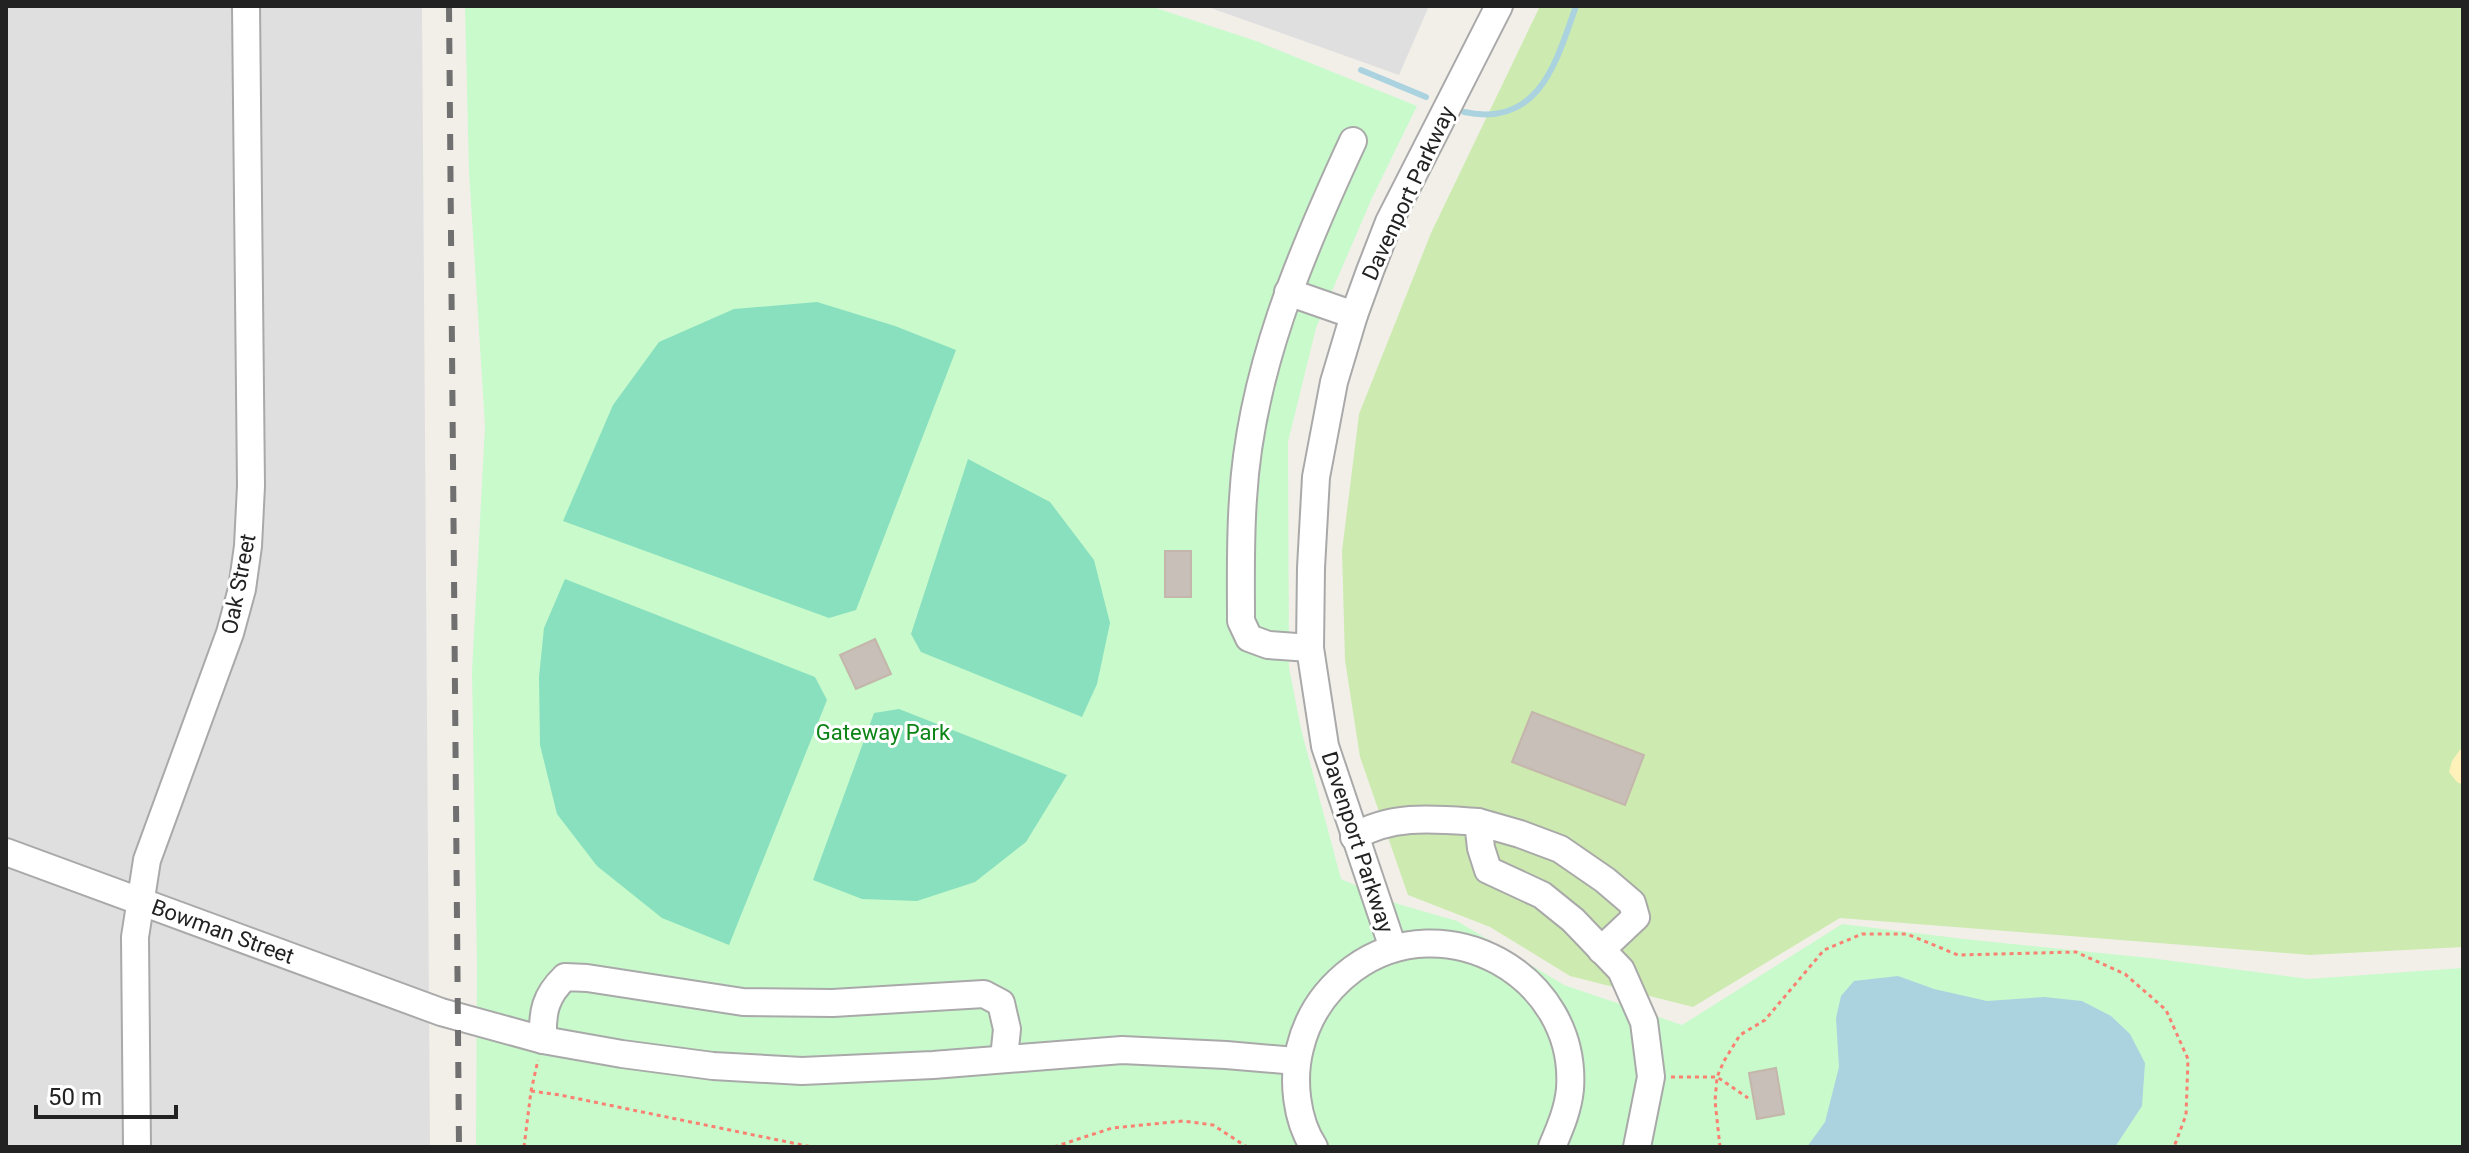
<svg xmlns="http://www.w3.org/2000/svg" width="2469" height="1153" font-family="Roboto,sans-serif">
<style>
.residential{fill:#e0dfdf}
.grass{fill:#cdebb0}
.sand{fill:#fff1ba}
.park{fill:#c8facc}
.pitch{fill:#88e0be}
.water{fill:#aad3df}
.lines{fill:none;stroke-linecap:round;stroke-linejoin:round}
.stream{stroke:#aad3df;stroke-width:6}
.building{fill:#c7bfb8;stroke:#c4b6ab;stroke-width:2}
.minor-casing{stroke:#a9a9a9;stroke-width:30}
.path{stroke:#fa8072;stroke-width:3;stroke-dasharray:4 4;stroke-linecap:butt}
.minor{stroke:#fff;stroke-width:26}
.rail{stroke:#707070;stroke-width:6;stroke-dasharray:16 16;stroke-linecap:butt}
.labels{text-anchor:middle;stroke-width:6;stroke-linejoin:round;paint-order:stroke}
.street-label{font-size:22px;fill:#222;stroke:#fff}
.park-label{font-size:22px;fill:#0c8416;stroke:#fff}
</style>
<rect width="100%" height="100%" fill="#f2efe9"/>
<g class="residential">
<path d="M6 6H422L430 1147H6Z"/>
<path d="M1205 6H1429L1399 75Z"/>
</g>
<path class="grass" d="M1540 6H2463V947L2310 955 1840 918 1693 1007 1570 976 1490 927 1408 895 1360 757 1345 660 1342 551 1359 414 1431 233Z"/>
<path class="sand" d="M2463 746V785L2457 782 2449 772 2452 761Z"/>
<path class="park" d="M465 6H1150L1256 41 1417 106 1372 198 1316 328 1288 442 1289 668 1301 729 1341 879 1398 904 1457 921 1564 985 1682 1025 1842 924 1964 939 2150 958 2308 979 2463 968V1147H476L477 964 472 672 485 426 469 171Z"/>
<g class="pitch">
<path d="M817 302 895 326 956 350 856 610 829 618 563 521 613 405 659 342 734 309Z"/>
<path d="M968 459 1050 502 1094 560 1110 623 1097 684 1082 717 921 652 911 634Z"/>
<path d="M565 579 815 677 827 700 729 945 662 918 597 866 557 814 540 745 539 677 544 628Z"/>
<path d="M899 709 1067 775 1026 842 975 882 917 901 862 899 813 880 874 713Z"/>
</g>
<path class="water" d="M1898 976 1934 989 1987 1001 2044 997 2082 1001 2111 1016 2130 1034 2145 1063 2142 1106 2115 1147H1807L1825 1122 1839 1067 1836 1018 1841 996 1854 981Z"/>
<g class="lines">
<g class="stream">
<path d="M1361 70 1426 97"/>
<path d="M1464 112C1539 128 1556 63 1576 6"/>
</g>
</g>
<g class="building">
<rect x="1165" y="551" width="26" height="46"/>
<path d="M875 639 891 674 856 689 840 655Z"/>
<path d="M1532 712 1644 755 1625 805 1512 762Z"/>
<path d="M1776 1068 1784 1114 1757 1119 1749 1073Z"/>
</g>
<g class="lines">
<defs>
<g id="minor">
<path d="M1288 292 1354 315"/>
<path d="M1310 648 1268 645 1249 638 1241 621C1241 581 1240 540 1243 499 1250 373 1300 255 1353 141"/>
<path d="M1478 822 1520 834 1560 849 1605 880 1632 903 1636 917 1601 950"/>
<path d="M1354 837C1392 814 1435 819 1478 822L1481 848 1488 870 1542 895 1573 920 1621 970 1644 1022 1651 1077 1637 1147"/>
<path d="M6 852 441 1012 543 1040 622 1054 713 1066 802 1071 933 1065 1122 1050 1226 1055 1296 1061"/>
<path d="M1393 948 1325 746 1310 648 1311 568 1316 477 1334 382 1354 315 1370 271 1389 222 1499 6"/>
<path d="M543 1040C542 1012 545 996 565 977L587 978 743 1002 833 1003 984 994 1001 1003 1007 1029 1004 1058"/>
<path d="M137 1147 135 937 147 860 230 633 242 589 248 546 251 486 246 6"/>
<path d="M1314 1147C1296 1120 1292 1079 1300 1048 1308 1015 1326 989 1353 969 1444 902 1578 975 1570 1089 1568 1110 1560 1128 1552 1147"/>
</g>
</defs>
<use href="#minor" class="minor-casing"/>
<g class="path">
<path d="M1671 1077H1717L1748 1098"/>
<path d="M531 1091 560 1095 812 1147"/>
<path d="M524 1147 531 1091 538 1060"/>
<path d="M1054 1147 1112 1128 1183 1121 1213 1125 1247 1147"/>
<path d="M1720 1147 1715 1101 1717 1077 1724 1061 1740 1035 1765 1020 1824 950 1862 934H1907L1958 955 2076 952 2125 974 2166 1010 2188 1059 2186 1115 2174 1147"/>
</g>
<use href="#minor" class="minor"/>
<path class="rail" d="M449 6 459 1147"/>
</g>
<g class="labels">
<g class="street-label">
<text transform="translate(1408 193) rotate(-65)" y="8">Davenport Parkway</text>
<text transform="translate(238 584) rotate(-79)" y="8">Oak Street</text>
<text transform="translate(1358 842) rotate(72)" y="8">Davenport Parkway</text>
<text transform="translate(223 931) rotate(20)" y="8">Bowman Street</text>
</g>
<g class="park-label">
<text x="883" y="740">Gateway Park</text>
</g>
</g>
<rect width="2469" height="1153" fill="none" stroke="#222222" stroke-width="16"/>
<path d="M36 1105v12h140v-12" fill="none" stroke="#222222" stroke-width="4"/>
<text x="48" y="1105" font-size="24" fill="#222222" stroke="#ffffff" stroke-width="6" paint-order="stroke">50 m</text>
</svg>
